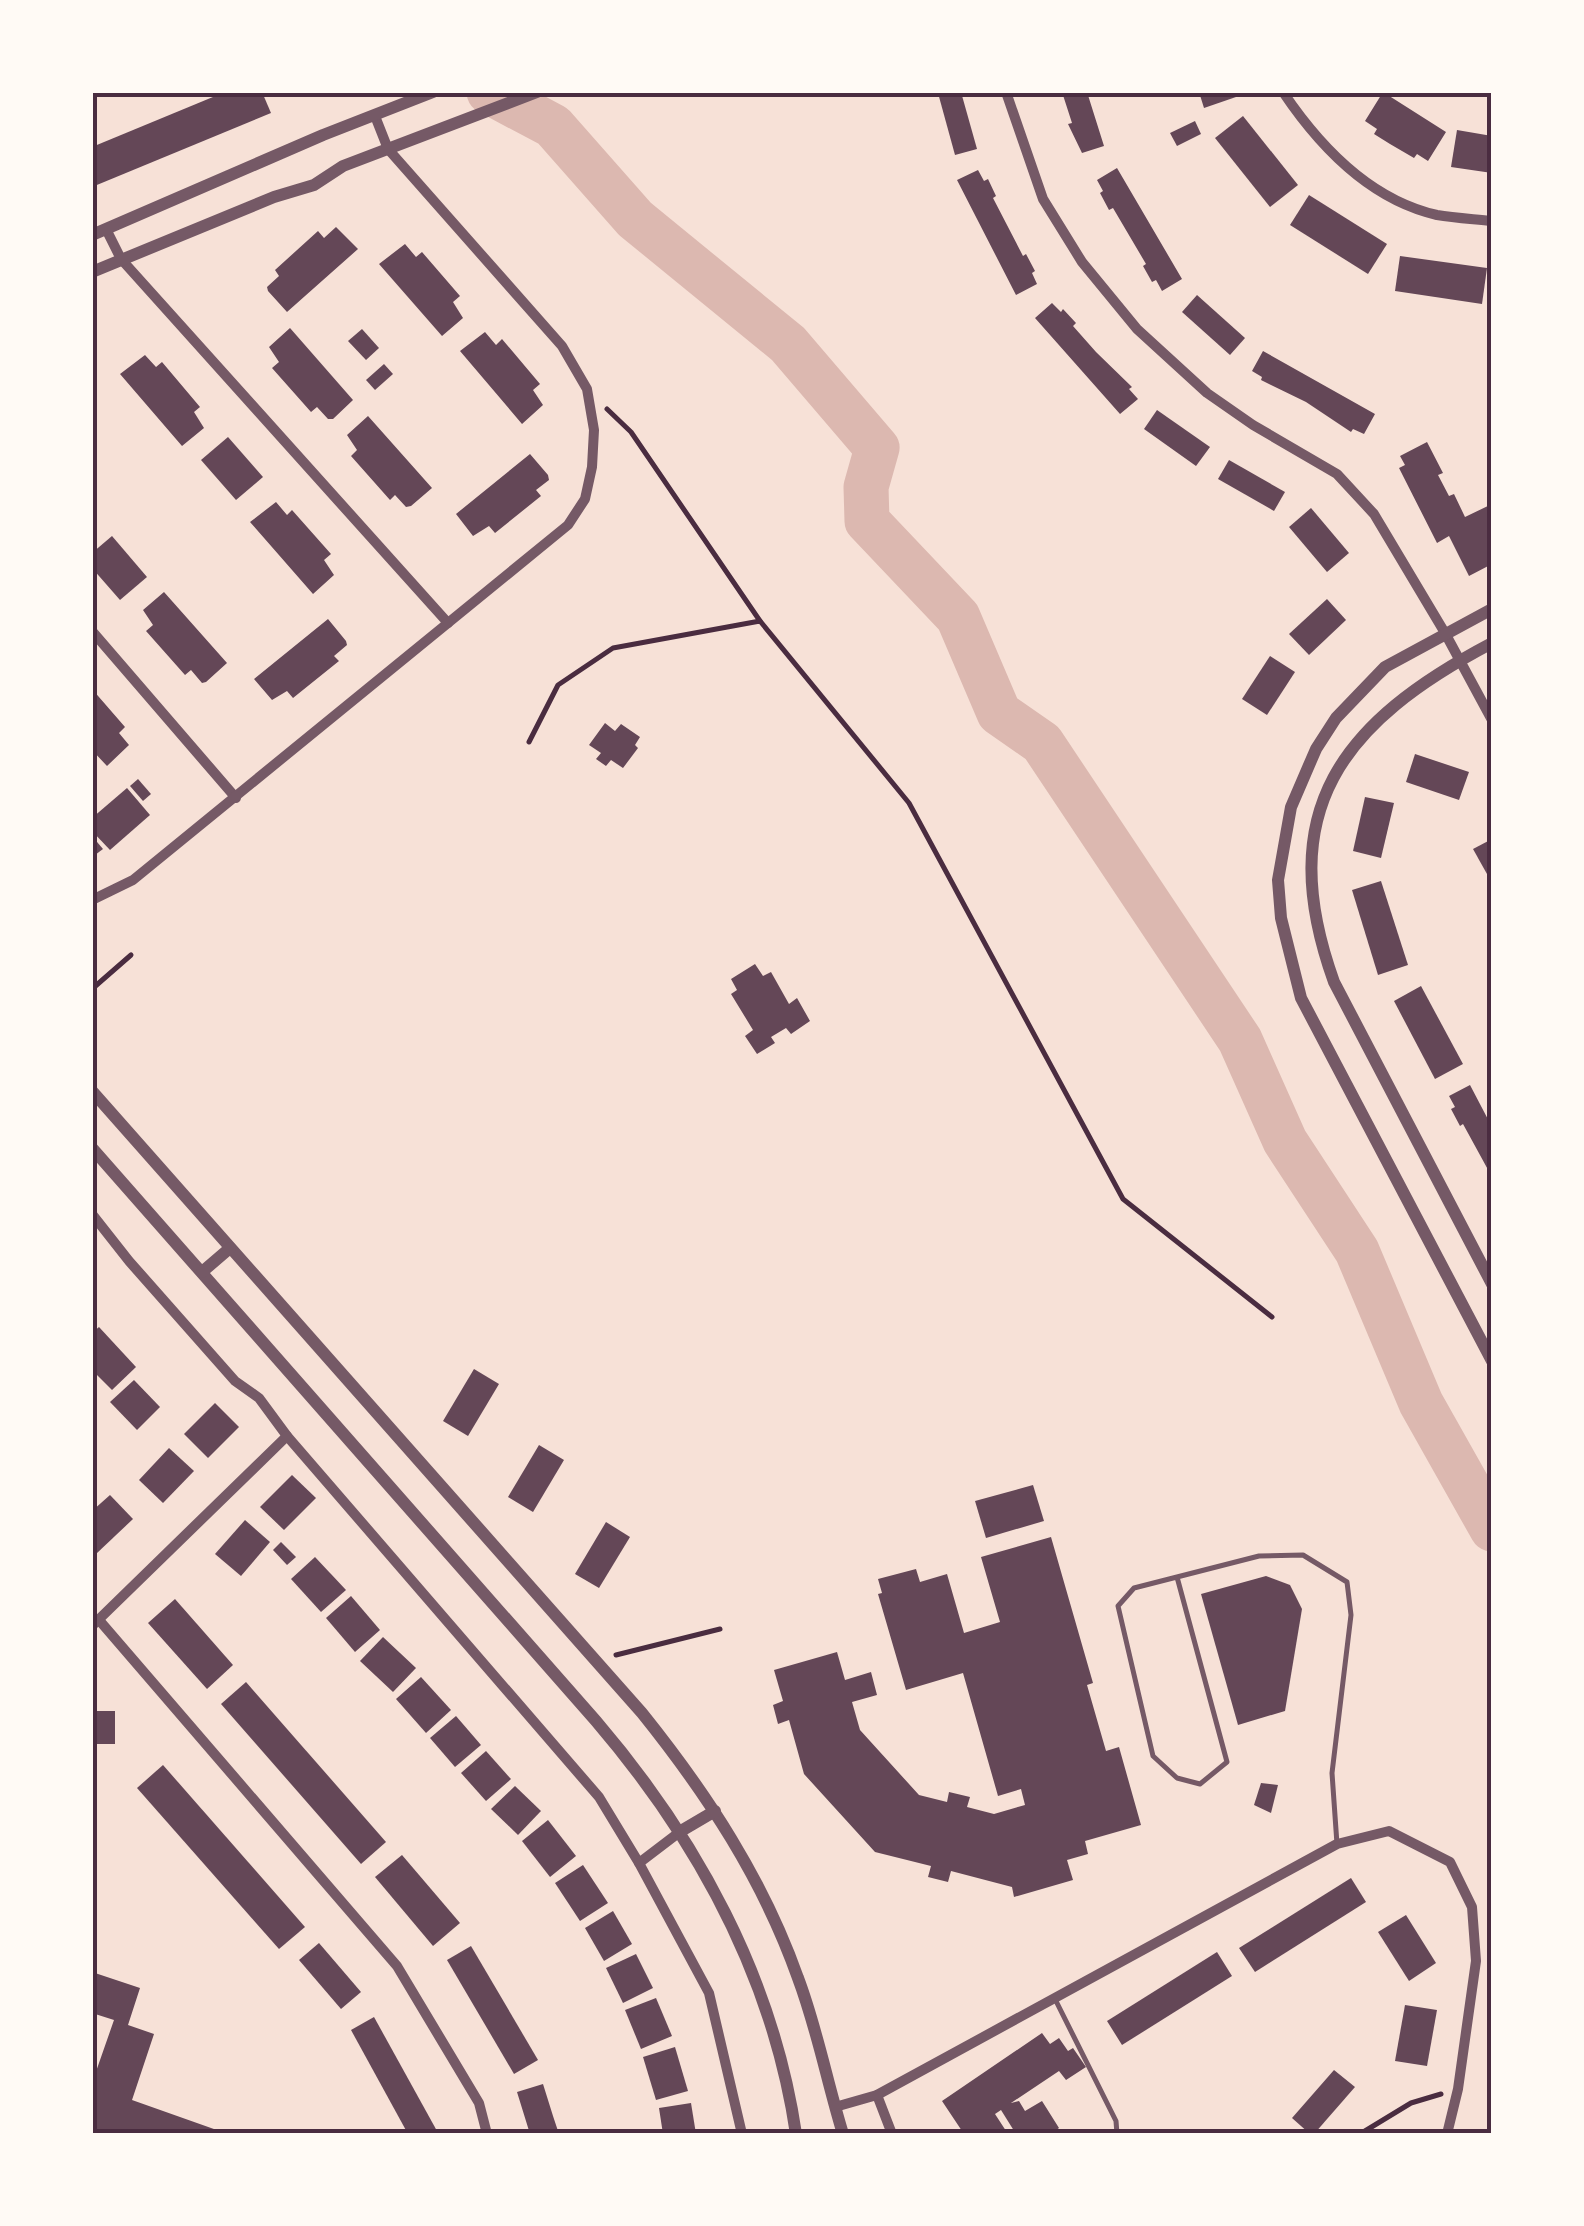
<svg xmlns="http://www.w3.org/2000/svg" width="1584" height="2226" font-family="'Alegreya Sans',sans-serif">
<style>
.lines{fill:none;stroke-linecap:round;stroke-linejoin:round}
.river{stroke:#dcb8b0;stroke-width:45}
.building{fill:#644757}
.path{stroke:#4a2c40;stroke-width:5}
.service{stroke:#755966;stroke-width:5}
.minor{stroke:#755966;stroke-width:10}
.tertiary{stroke:#755966;stroke-width:12}
.neatline{fill:none;stroke:#4a2c40;stroke-width:4}
</style>
<rect width="100%" height="100%" fill="#f7e1d7"/>
<g class="lines">
<path class="river" d="M489 92 553 126 635 219 788 344 877 448 866 487 867 521 958 617 999 713 1042 743 1240 1040 1285 1141 1357 1251 1421 1403 1492 1529"/>
</g>
<g class="building">
<path d="M225 92H262L271 113 92 187V147Z"/>
<path d="M961 92 977 149 955 155 938 93Z"/>
<path d="M1062 92H1087L1104 146 1082 153 1068 124 1072 123Z"/>
<path d="M1199 92H1235L1236 97 1204 108Z"/>
<path d="M1383 92 1446 132 1428 161 1417 154 1414 158 1390 144 1374 134 1377 129 1365 121Z"/>
<path d="M1243 116 1298 185 1270 207 1215 138Z"/>
<path d="M1195 121 1201 134 1177 146 1170 133Z"/>
<path d="M1457 130 1492 136V173L1451 167Z"/>
<path d="M1117 168 1182 279 1162 291 1156 280 1152 282 1143 266 1146 264 1113 208 1109 210 1100 193 1103 191 1097 180Z"/>
<path d="M978 170 984 181 988 179 996 196 993 198 1023 256 1026 254 1035 271 1032 273 1037 284 1016 295 957 180Z"/>
<path d="M1309 195 1387 244 1368 274 1290 225Z"/>
<path d="M336 227 358 249 287 312 268 291 267 287 279 276 275 270 318 231 324 238Z"/>
<path d="M405 244 416 257 422 252 460 296 453 302 463 318 442 336 379 264Z"/>
<path d="M1400 256 1487 268 1482 304 1395 291Z"/>
<path d="M1197 295 1245 338 1230 355 1182 312Z"/>
<path d="M1052 303 1061 312 1063 309 1076 323 1073 326 1096 352 1132 387 1129 389 1138 399 1120 414 1035 318Z"/>
<path d="M290 328 353 400 333 419H328L317 407 311 412 272 368 279 362 269 347Z"/>
<path d="M362 329 379 348 366 360 348 341Z"/>
<path d="M485 332 496 345 502 339 540 384 533 390 543 405 522 424 460 351Z"/>
<path d="M1263 351 1375 414 1364 434 1353 429 1351 432 1306 402 1261 380 1262 377 1252 371Z"/>
<path d="M145 355 156 367 162 362 200 407 194 412 204 428 182 446 120 374Z"/>
<path d="M384 364 393 374 375 390 366 380Z"/>
<path d="M1157 410 1210 447 1196 466 1144 429Z"/>
<path d="M368 416 432 488 411 506 406 507 395 495 390 500 351 456 357 450 347 435Z"/>
<path d="M228 437 263 477 236 500 201 460Z"/>
<path d="M1427 442 1443 473 1438 475 1449 496 1454 494 1465 517 1492 504V564L1469 576 1449 536 1437 543 1399 468 1405 465 1400 456Z"/>
<path d="M530 454 548 475 549 480 536 490 541 496 495 533 489 526 473 536 456 514Z"/>
<path d="M1229 460 1285 492 1274 511 1218 479Z"/>
<path d="M276 502 287 515 292 510 331 554 324 560 334 575 313 594 250 522Z"/>
<path d="M1311 508 1349 553 1327 572 1289 527Z"/>
<path d="M112 536 147 577 120 600 92 568V553Z"/>
<path d="M164 592 227 663 206 682 202 683 191 670 185 675 146 631 153 625 143 610Z"/>
<path d="M1327 599 1346 620 1309 655 1289 634Z"/>
<path d="M328 619 346 641 347 645 334 656 339 661 293 698 287 691 272 700 254 679Z"/>
<path d="M1270 656 1295 672 1267 715 1242 699Z"/>
<path d="M92 689 125 727 119 733 129 745 107 766 92 750Z"/>
<path d="M605 723 615 731 621 724 640 737 635 745 638 748 623 768 611 760 606 766 596 759 601 753 589 745Z"/>
<path d="M1415 754 1469 772 1459 800 1406 782Z"/>
<path d="M138 779 151 794 143 801 130 786Z"/>
<path d="M127 788 150 815 110 850 92 831V818Z"/>
<path d="M1365 797 1394 803 1381 858 1353 851Z"/>
<path d="M92 836 103 849 95 855 92 852Z"/>
<path d="M1492 839V883L1473 849Z"/>
<path d="M1381 881 1408 965 1378 975 1352 890Z"/>
<path d="M755 964 763 976 771 972 789 1004 797 998 810 1021 791 1034 786 1028 771 1037 775 1043 757 1054 745 1036 753 1030 731 994 737 990 731 979Z"/>
<path d="M1421 986 1463 1064 1435 1079 1394 1001Z"/>
<path d="M1470 1085 1492 1127V1177L1463 1124 1460 1126 1451 1109 1455 1107 1449 1096Z"/>
<path d="M99 1327 136 1367 112 1390 92 1370V1333Z"/>
<path d="M474 1369 499 1384 468 1436 443 1421Z"/>
<path d="M134 1380 160 1407 137 1430 110 1402Z"/>
<path d="M215 1403 239 1427 208 1458 184 1434Z"/>
<path d="M539 1445 564 1460 533 1512 508 1497Z"/>
<path d="M169 1448 194 1471 163 1503 139 1480Z"/>
<path d="M292 1475 316 1498 284 1530 260 1507Z"/>
<path d="M1033 1485 1044 1521 986 1538 975 1501Z"/>
<path d="M110 1495 133 1519 96 1554 92 1550V1511Z"/>
<path d="M245 1520 270 1542 241 1576 215 1554Z"/>
<path d="M606 1522 630 1537 599 1588 575 1574Z"/>
<path d="M1051 1537 1093 1683 1087 1685 1106 1751 1119 1747 1141 1825 1085 1841 1088 1854 1067 1860 1073 1880 1014 1897 1012 1887 951 1871 948 1882 928 1877 931 1866 875 1852 804 1774 789 1720 778 1724 773 1705 783 1701 774 1670 837 1652 845 1680 871 1672 877 1695 852 1702 860 1730 919 1795 947 1802 949 1792 970 1797 967 1807 994 1814 1025 1805 1021 1789 998 1796 963 1673 906 1690 878 1594 882 1593 878 1579 916 1569 920 1582 947 1574 964 1633 1000 1622 981 1557Z"/>
<path d="M281 1542 296 1557 287 1565 273 1550Z"/>
<path d="M315 1557 346 1590 321 1612 291 1579Z"/>
<path d="M1266 1576 1290 1585 1302 1609 1285 1711 1238 1725 1201 1594Z"/>
<path d="M351 1596 380 1630 355 1652 326 1618Z"/>
<path d="M175 1599 233 1665 207 1689 148 1623Z"/>
<path d="M383 1637 416 1668 393 1692 360 1661Z"/>
<path d="M421 1677 451 1710 426 1733 396 1699Z"/>
<path d="M246 1682 386 1842 361 1864 221 1704Z"/>
<rect x="92" y="1711" width="23" height="33"/>
<path d="M456 1716 481 1745 455 1767 430 1738Z"/>
<path d="M486 1751 511 1779 486 1801 461 1773Z"/>
<path d="M163 1765 305 1927 279 1949 137 1788Z"/>
<path d="M1261 1783 1278 1785 1271 1813 1254 1805Z"/>
<path d="M515 1786 541 1811 518 1835 491 1809Z"/>
<path d="M548 1820 576 1856 550 1877 522 1841Z"/>
<path d="M402 1855 460 1923 433 1946 375 1877Z"/>
<path d="M583 1865 608 1903 580 1921 555 1883Z"/>
<path d="M1351 1878 1366 1902 1255 1972 1239 1948Z"/>
<path d="M613 1911 632 1944 604 1961 585 1928Z"/>
<path d="M1406 1915 1436 1963 1409 1981 1378 1932Z"/>
<path d="M319 1943 361 1992 341 2009 299 1960Z"/>
<path d="M471 1946 538 2060 514 2074 447 1960Z"/>
<path d="M1217 1952 1232 1976 1122 2045 1107 2021Z"/>
<path d="M636 1954 653 1988 623 2003 606 1968Z"/>
<path d="M92 1972 140 1988 128 2025 154 2034 132 2100 228 2134H92V2083L114 2020 92 2013Z"/>
<path d="M656 1998 672 2036 641 2049 625 2010Z"/>
<path d="M1405 2005 1437 2010 1427 2066 1395 2061Z"/>
<path d="M374 2017 437 2131 433 2134H408L351 2030Z"/>
<path d="M1042 2033 1050 2044 1059 2038 1068 2051 1073 2048 1086 2067 1066 2080 1059 2071 1011 2103 1019 2101 1025 2111 1042 2101 1059 2128 1051 2134H1016L1001 2110 995 2114 1008 2134H964L942 2101Z"/>
<path d="M675 2047 688 2091 656 2100 643 2057Z"/>
<path d="M1334 2070 1355 2087 1314 2134H1310L1292 2118Z"/>
<path d="M543 2084 553 2116 559 2134H530L517 2092Z"/>
<path d="M691 2103 696 2134H663L659 2108Z"/>
</g>
<g class="lines">
<g class="path">
<path d="M607 409 631 432 760 621"/>
<path d="M529 742 558 685 613 648 760 621 909 803 1123 1199 1272 1317"/>
<path d="M92 989 131 955"/>
<path d="M616 1655 720 1629"/>
<path d="M1360 2134 1411 2103 1441 2094"/>
</g>
<g class="service">
<path d="M1177 1577 1227 1762 1200 1784 1177 1778 1153 1756 1118 1606 1134 1588 1259 1556 1303 1555 1347 1582 1351 1615 1332 1773 1337 1844"/>
<path d="M1055 1999 1116 2121 1117 2134"/>
</g>
<g class="minor">
<path d="M1006 92 1043 199 1082 262 1137 329 1207 393 1253 425 1337 474 1374 514 1445 633 1492 720"/>
<path d="M1283 92C1320 147 1371 200 1437 215 1455 218 1474 219 1492 221"/>
<path d="M106 229 121 259 448 623"/>
<path d="M92 631 236 798"/>
<path d="M92 900 133 880 568 525 585 499 592 467 594 430 587 389 562 346 388 149 375 116"/>
<path d="M92 1214 129 1261 235 1381 259 1398 287 1436 599 1797 639 1863 709 1993 742 2134"/>
<path d="M99 1620 397 1966 479 2103 487 2134"/>
<path d="M92 1626 287 1436"/>
<path d="M639 1863 681 1831"/>
<path d="M877 2095 892 2134"/>
<path d="M835 2107 877 2095 1337 1844 1389 1831 1450 1862 1472 1907 1476 1961 1458 2089 1447 2134"/>
</g>
<g class="tertiary">
<path d="M92 235 323 135 433 92"/>
<path d="M92 272 274 197 314 185 343 166 537 92"/>
<path d="M1492 609 1385 667 1336 718 1316 749 1291 807 1278 880 1281 918 1301 998 1492 1361"/>
<path d="M1492 643C1342 722 1272 810 1334 982L1492 1284"/>
<path d="M92 1091 642 1713C707 1794 763 1879 798 1978 817 2028 827 2082 843 2134"/>
<path d="M92 1148 596 1721C697 1839 773 1978 796 2134"/>
<path d="M202 1272 230 1248"/>
<path d="M681 1831 715 1811"/>
</g>
</g>
<rect width="1584" height="2226" fill="none" stroke="#fffaf5" stroke-width="190"/>
<rect x="95" y="95" width="1394" height="2036" class="neatline"/>
</svg>
